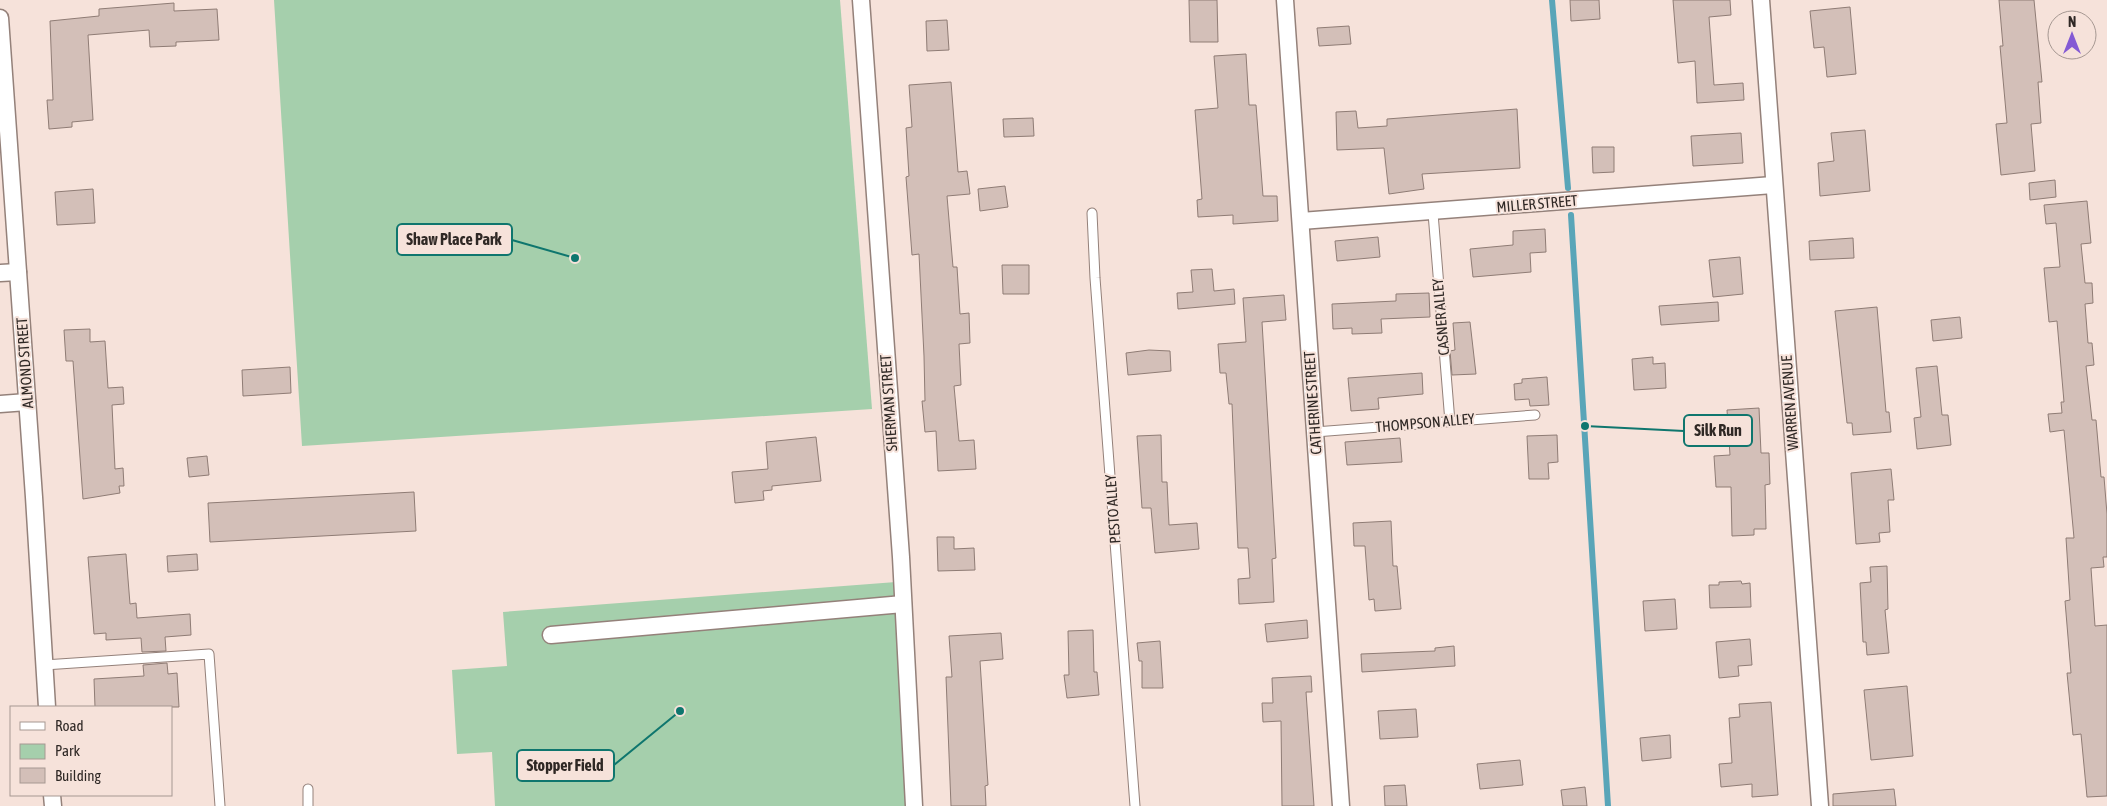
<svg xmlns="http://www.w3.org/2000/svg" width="2107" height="806" font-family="'Asap Condensed',sans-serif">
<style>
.green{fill:#a5cfac}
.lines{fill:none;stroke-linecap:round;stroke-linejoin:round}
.stream{stroke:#59a5b8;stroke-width:6}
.building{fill:#d3bfb8;stroke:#8f7c75}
.service-casing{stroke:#94817a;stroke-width:11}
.minor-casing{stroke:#94817a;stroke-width:19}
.service{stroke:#fff;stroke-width:9}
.minor{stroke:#fff;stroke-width:16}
.labels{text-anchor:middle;stroke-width:4;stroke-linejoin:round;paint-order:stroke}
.street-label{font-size:15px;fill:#2f2825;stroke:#f6e2da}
.leader{fill:none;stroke:#0f766e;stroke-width:2}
.callout-dot{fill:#0f766e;stroke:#f6e2da;stroke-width:2}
.callout{fill:#f6e2da;stroke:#0f766e;stroke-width:2}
.callout-label{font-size:16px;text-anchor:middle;font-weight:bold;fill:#2f2825}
</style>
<rect width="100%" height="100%" fill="#f6e2da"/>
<g class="green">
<path d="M274 0H840L872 409 302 446Z"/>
<path d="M896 582 912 806H495L492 752 457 754 452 670 507 666 503 612Z"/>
</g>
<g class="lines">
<g class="stream">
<path d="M1552 0 1568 188"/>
<path d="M1571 215 1608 806"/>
</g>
</g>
<g class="building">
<path d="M1189 0H1217L1218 42H1190Z"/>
<path d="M1570 0H1599L1600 19 1571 21Z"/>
<path d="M1673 0H1730L1731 15 1709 17 1714 85 1743 83 1744 100 1697 103 1695 61 1678 63Z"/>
<path d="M1999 0H2034L2042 82H2038L2041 123 2031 124 2035 171 2001 175 1996 124 2007 123 2000 46H2003Z"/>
<path d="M174 3V11L217 9 219 40 176 42V46L150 47 149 30 88 35 93 120 72 122V127L49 129 47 100H53L50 21 99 16V9Z"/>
<path d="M1850 7 1856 74 1827 77 1824 47 1814 48 1810 11Z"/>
<path d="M947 20 949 50 927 51 926 21Z"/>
<path d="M1349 26 1351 44 1319 46 1317 28Z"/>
<path d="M1246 54 1249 105H1256L1263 196H1277L1278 221 1233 224V215L1198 217 1197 200 1202 199 1195 110 1218 108 1214 56Z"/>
<path d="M951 82 958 172 967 171 970 194 947 196 953 267H957L960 314 969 313 970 343 959 344 961 385 954 386 959 441 974 440 976 469 938 471 936 431 925 432 922 401H925L924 356 919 254 912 255 906 177 909 176 906 128 912 127 909 85Z"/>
<path d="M1517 109 1520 168 1422 174 1424 189 1389 194 1384 148 1337 150 1336 112 1356 111 1358 128 1387 126V119Z"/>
<path d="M1033 118 1034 136 1004 137 1003 119Z"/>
<path d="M1865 130 1870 191 1820 196 1818 163 1834 161 1831 133Z"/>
<path d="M1741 133 1743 163 1693 166 1691 136Z"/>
<path d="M1592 147H1614V172L1593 173Z"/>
<path d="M2055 180 2056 197 2030 200 2029 183Z"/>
<path d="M1005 186 1008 207 980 211 978 189Z"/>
<path d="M93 189 95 223 57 225 55 192Z"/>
<path d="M2087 201 2091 243 2081 244 2085 283H2092L2093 303 2085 304 2088 343H2092L2094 365 2086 366 2092 420H2096L2101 477H2104L2107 514V557H2103L2104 567 2091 568 2095 626 2107 625V796L2087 797 2081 734 2073 735 2067 673H2071L2065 601 2070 600 2066 538H2074L2064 430 2050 432 2048 414 2062 413 2061 402H2064L2057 321 2049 322 2044 268 2060 267 2056 223 2046 224 2044 205Z"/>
<path d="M1545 229 1546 252 1530 253 1531 272 1473 277 1470 249 1513 245V231Z"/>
<path d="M1378 237 1380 257 1337 261 1335 241Z"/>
<path d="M1853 238 1854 258 1810 260 1809 241Z"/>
<path d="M1740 257 1743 294 1713 297 1709 260Z"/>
<path d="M1002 265H1029V294H1003Z"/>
<path d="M1212 269 1214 291 1234 289 1235 304 1178 309 1177 293 1193 292 1191 270Z"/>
<path d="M1429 293 1430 317 1381 319 1382 333 1352 334V328L1333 329 1332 304 1396 301V294Z"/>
<path d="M1284 295 1286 320 1262 322 1276 558 1272 559 1274 602 1239 604 1238 579 1250 578 1248 548H1238L1232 404H1229L1226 373H1220L1218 344 1246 342 1243 298Z"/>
<path d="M1718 302 1719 321 1661 325 1659 306Z"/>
<path d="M1877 307 1886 412H1889L1891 432 1853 435 1852 423H1847L1835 311Z"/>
<path d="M1960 317 1962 338 1933 341 1931 320Z"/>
<path d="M1470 322 1476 374 1452 375 1450 351 1455 350 1453 323Z"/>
<path d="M90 329V342L105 341 108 388 123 387 124 404 112 405 115 469 123 468 124 486H119L120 493 83 499 73 361H66L64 330Z"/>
<path d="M1149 350 1170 351 1171 371 1128 375 1126 353Z"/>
<path d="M1653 357V364L1665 363 1666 388 1634 390 1632 359Z"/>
<path d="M1937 366 1942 415H1948L1951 445 1917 449 1914 418 1921 417 1916 368Z"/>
<path d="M290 367 291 393 243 396 242 370Z"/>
<path d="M1422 373 1423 394 1378 398 1379 409 1351 411 1348 378Z"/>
<path d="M1547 377 1549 405 1530 406 1529 399 1515 400 1514 384 1522 383V379Z"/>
<path d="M1759 408 1761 453H1769L1770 484 1765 485 1766 529H1754V535L1732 536 1731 487H1716L1714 456 1730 455 1727 410Z"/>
<path d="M1161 435 1162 482H1167L1169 525 1197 523 1199 549 1155 553 1151 508H1142L1137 436Z"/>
<path d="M1557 435 1558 462 1548 463 1549 479H1529L1527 436Z"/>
<path d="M816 437 821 481 772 486V490L763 491 764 500 735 503 732 472 768 469 766 442Z"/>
<path d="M1400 438 1402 462 1347 465 1345 442Z"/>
<path d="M207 456 209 475 189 477 187 458Z"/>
<path d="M1891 469 1894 500H1888L1890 532 1879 533 1880 542 1856 544 1851 473Z"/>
<path d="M414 492 416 531 210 542 208 503Z"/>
<path d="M1391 521 1393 566H1397L1401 609 1375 611 1374 599 1369 600 1365 546H1354L1353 523Z"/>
<path d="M937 537H954V549L974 548 975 570 938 571Z"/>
<path d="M126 554 130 604 136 603 137 618 190 614 191 635 165 637 166 651 142 652 141 638 106 640V633L94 634 88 557Z"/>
<path d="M197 554 198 570 168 572 167 556Z"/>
<path d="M1887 566 1888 609 1885 610 1889 653 1867 655 1866 642H1863L1860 583 1871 582 1870 567Z"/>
<path d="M1741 581 1742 584 1750 583 1751 607 1710 608 1709 585H1719V582Z"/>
<path d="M1675 599 1677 629 1645 631 1643 601Z"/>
<path d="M1307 620 1308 638 1267 642 1265 624Z"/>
<path d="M1093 630 1094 672H1097L1099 695 1067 698 1064 675H1069L1068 631Z"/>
<path d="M1001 633 1003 659 980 661 988 785 985 786 986 806H951L946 677H952L949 636Z"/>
<path d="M1750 639 1752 665 1738 666 1739 676 1719 678 1716 642Z"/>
<path d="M1160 641 1163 688H1142V661H1139L1137 643Z"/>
<path d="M1454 646 1455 666 1362 672 1361 654 1435 651V648Z"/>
<path d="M167 663 168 674 177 673 179 707H95L94 679 144 676 143 665Z"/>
<path d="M1311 676 1312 692H1306L1314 806H1282L1281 721 1263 722 1262 703H1273L1272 678Z"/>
<path d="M1907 686 1913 756 1871 760 1864 690Z"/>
<path d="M1771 702 1778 795 1752 797V784L1721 787 1719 764 1732 763 1729 718 1740 717 1739 704Z"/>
<path d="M1416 709 1418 737 1380 739 1378 711Z"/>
<path d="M1670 735 1671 758 1642 761 1640 738Z"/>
<path d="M1520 760 1523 785 1480 789 1477 764Z"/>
<path d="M1405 785 1407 806H1385L1384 786Z"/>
<path d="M1585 787 1587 806H1563L1561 790Z"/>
<path d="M1894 789 1896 806H1833V794Z"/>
</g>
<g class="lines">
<defs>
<g id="service">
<path d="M1092 213 1095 278 1135 806"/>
<path d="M1433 213 1450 422"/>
<path d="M1315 432 1535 415"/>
<path d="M44 665 209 654 220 806"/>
<path d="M308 789V806"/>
</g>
<g id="minor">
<path d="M861 0 901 557 914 806"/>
<path d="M1285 0 1341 806"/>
<path d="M1761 0 1820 806"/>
<path d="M0 18 34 497 47 707"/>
<path d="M1301 221 1773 185"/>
<path d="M0 273 18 272"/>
<path d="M0 404 27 402"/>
<path d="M551 635 903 604"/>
<path d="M52 795 53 806"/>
</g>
</defs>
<use href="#service" class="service-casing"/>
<use href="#minor" class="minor-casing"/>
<use href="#service" class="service"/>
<use href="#minor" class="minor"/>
</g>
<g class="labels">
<g class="street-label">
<text transform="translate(1537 204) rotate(-5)" y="5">MILLER STREET</text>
<text transform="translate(1441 317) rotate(-95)" y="5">CASNER ALLEY</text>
<text transform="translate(25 363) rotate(-94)" y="5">ALMOND STREET</text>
<text transform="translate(889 403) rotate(-94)" y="5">SHERMAN STREET</text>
<text transform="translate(1313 403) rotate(-94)" y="5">CATHERINE STREET</text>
<text transform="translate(1790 403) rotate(-94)" y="5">WARREN AVENUE</text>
<text transform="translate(1425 423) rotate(-5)" y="5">THOMPSON ALLEY</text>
<text transform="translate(1113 509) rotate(-94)" y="5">PESTO ALLEY</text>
</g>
</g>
<path class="leader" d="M575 258L512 240M1585 426L1684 431M680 711L614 765"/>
<g class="callout-dot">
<circle cx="575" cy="258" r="5"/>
<circle cx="1585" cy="426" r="5"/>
<circle cx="680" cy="711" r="5"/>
</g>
<g class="callout">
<rect x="397" y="224" width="115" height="31" rx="5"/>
<rect x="1684" y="415" width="68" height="31" rx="5"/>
<rect x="517" y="750" width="97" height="31" rx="5"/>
</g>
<g class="callout-label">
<text x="454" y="245">Shaw Place Park</text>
<text x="1718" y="436">Silk Run</text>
<text x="565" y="771">Stopper Field</text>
</g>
<rect x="10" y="706" width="162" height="90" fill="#f6e2da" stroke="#a69892"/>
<rect x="20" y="722" width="25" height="8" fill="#ffffff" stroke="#a69892"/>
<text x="55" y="731" font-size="15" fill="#2f2825">Road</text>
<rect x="20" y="744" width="25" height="15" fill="#a5cfac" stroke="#a69892"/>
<text x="55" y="756" font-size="15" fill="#2f2825">Park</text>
<rect x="20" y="768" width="25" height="15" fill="#d3bfb8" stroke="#a69892"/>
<text x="55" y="781" font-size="15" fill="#2f2825">Building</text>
<g transform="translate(2072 35)"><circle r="24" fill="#f6e2da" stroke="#a69892"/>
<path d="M0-4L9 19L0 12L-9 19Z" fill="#845ad4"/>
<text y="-8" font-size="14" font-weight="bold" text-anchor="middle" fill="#2f2825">N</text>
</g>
</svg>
